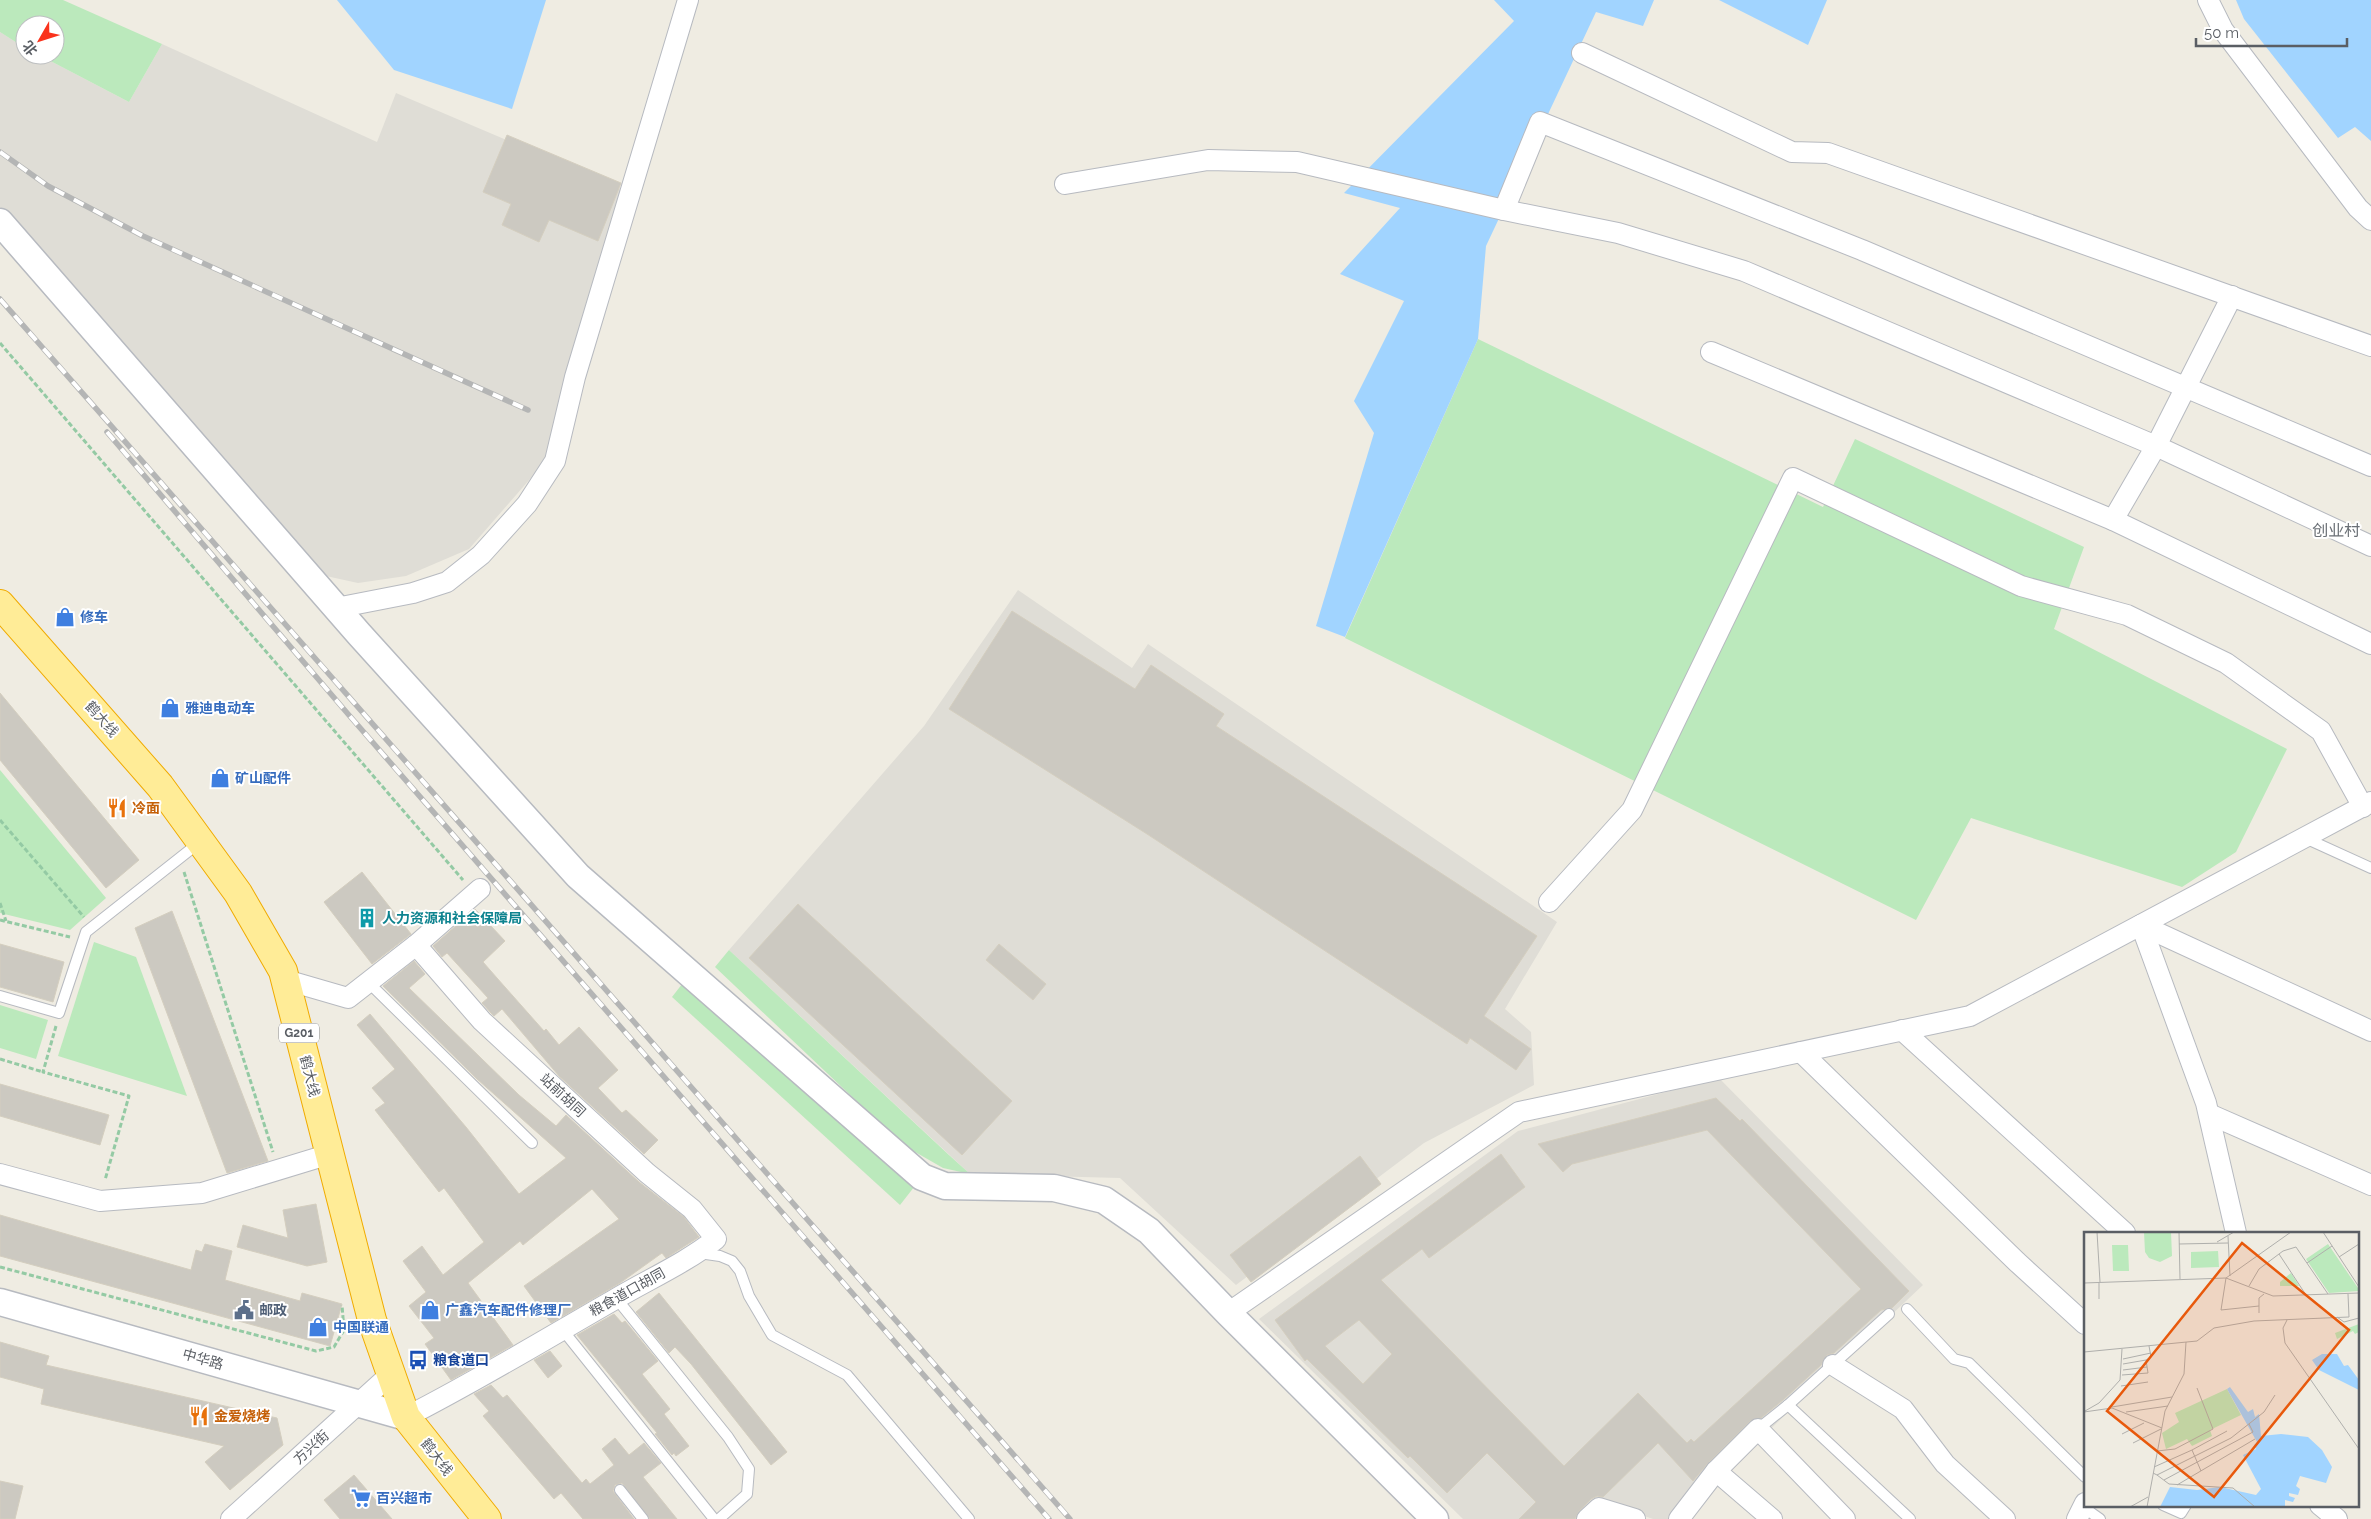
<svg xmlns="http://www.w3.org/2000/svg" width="2371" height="1519" font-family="Raleway,'Noto Sans SC',sans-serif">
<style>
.industrial{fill:#dfddd6}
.green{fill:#bbe9bc}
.water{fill:#a1d4ff}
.building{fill:#ccc9c1;stroke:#d4cebf;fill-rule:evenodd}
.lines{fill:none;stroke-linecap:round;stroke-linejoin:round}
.service-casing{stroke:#b7bac0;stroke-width:12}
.minor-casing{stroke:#b7bac0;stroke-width:22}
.tertiary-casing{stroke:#b7bac0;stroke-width:29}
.trunk-casing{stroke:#f0ab00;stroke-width:30}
.path{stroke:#94caa4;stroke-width:3;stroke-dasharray:5 2.5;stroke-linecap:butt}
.service{stroke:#fff;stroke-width:10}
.minor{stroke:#fff;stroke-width:20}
.tertiary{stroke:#fff;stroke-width:26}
.trunk{stroke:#ffec97;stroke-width:28}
.rail-casing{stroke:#b4b5b5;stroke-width:5.5}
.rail{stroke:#fff;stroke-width:4;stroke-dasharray:11;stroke-linecap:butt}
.labels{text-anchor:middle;stroke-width:4;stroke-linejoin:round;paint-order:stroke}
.shield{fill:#fff;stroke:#8c8e92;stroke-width:1}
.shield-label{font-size:12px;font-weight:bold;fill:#5a5e64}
.shop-label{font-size:14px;font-weight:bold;fill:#366cbe;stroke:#fff;text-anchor:start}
.street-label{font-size:14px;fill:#5a5e64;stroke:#fff}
.food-label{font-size:14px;font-weight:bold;fill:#c56008;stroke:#fff;text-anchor:start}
.culture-label{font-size:14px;font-weight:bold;fill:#0d838f;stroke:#fff;text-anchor:start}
.service-label{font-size:14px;font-weight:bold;fill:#4e5e75;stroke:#fff;text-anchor:start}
.transit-label{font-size:14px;font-weight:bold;fill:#164399;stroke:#fff;text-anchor:start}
.quarter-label{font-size:16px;fill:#6b7076;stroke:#fff}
.inset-road{fill:none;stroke:#afafac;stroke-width:1}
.view{fill:#e8590c;fill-opacity:0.15;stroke:#e8590c;stroke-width:2.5}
.inset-edge{fill:none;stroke:#5a5e64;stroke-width:2.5}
</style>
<rect width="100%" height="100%" fill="#efece2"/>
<g class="industrial">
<path d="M0 32 25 48V55H39L129 102 162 44 377 142 396 93 624 190 550 456 469 549 406 576 358 583 326 576 312 564 0 207Z"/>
<path d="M1018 590 1132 668 1148 644 1557 922 1505 1009 1531 1032 1534 1085 1424 1143 1236 1285 1120 1178 970 1174 729 950 924 726Z"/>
<path d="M1719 1078 1923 1285 1675 1519H1653L1601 1501 1575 1519H1463L1259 1319 1518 1131Z"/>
</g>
<g class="green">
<path d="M0 0H63L162 44 129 102 39 55H55V25H25V48L0 32Z"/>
<path d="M1478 339 1823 507 1855 439 2084 547 2054 629 2287 749 2236 852 2182 887 1971 818 1916 920 1345 638Z"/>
<path d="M0 770 106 898 70 930 0 913Z"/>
<path d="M94 942 136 957 187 1096 58 1056Z"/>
<path d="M729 950 949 1155 970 1174 943 1168 903 1145 715 967Z"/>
<path d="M686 979 918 1182 900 1205 672 997Z"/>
<path d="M0 1005 48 1020 36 1059 0 1048Z"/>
</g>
<g class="water">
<path d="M337 0H546L512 109 394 70Z"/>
<path d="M1494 0H1654L1643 26 1596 12 1486 246 1478 339 1345 637 1316 626 1374 433 1354 401 1404 301 1340 274 1400 208 1344 193 1514 21Z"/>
<path d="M1719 0H1827L1808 45Z"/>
<path d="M2236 0H2371V141L2355 127 2338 138 2244 19Z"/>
</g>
<g class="building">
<path d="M507 135 621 183 598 241 549 220 539 242 502 225 511 204 483 192Z"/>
<path d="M1012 611 1135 689 1151 665 1224 714 1216 726 1537 936 1484 1016 1531 1049 1516 1070 1470 1038 1467 1044 1147 834 949 709Z"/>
<path d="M0 693 139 860 106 888 0 760Z"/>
<path d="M362 872 411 934 372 964 324 902Z"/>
<path d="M798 904 1012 1101 962 1155 749 958Z"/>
<path d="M475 909 505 941 483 962 497 978 544 1031 546 1029 559 1045 579 1027 618 1070 598 1088 622 1113 626 1110 658 1140 644 1154 559 1076 502 1009 494 1016 491 1013 482 1003 488 998 447 953 442 957 433 946Z"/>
<path d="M172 911 268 1161 227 1173 135 928Z"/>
<path d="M0 944 64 962 53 1002 0 987Z"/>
<path d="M999 944 1046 984 1033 1000 986 960Z"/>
<path d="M414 961 425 974 409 988 519 1095 556 1126 566 1115 639 1182 684 1217 699 1237 666 1258 662 1253 620 1283 551 1323 524 1286 619 1219 592 1189 523 1245 520 1241 468 1283 513 1345 451 1380 425 1344 434 1338 409 1306 426 1292 403 1261 422 1246 443 1275 484 1242 444 1188 439 1192 375 1110 385 1103 372 1088 395 1069 357 1025 370 1014 466 1127 519 1194 566 1158 477 1079 383 986Z"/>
<path d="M0 1084 109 1115 100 1145 0 1116Z"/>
<path d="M1716 1098 1740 1121 1742 1119 1909 1291 1892 1308 1881 1310 1834 1353 1827 1355 1821 1365 1783 1400 1761 1418 1750 1421 1708 1463 1693 1481 1658 1443 1603 1497 1597 1496 1591 1499 1579 1511 1575 1519H1519L1536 1502 1487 1453 1447 1493 1410 1456 1408 1458 1307 1359 1305 1361 1275 1320 1501 1154 1525 1187 1429 1258 1422 1249 1381 1280 1564 1466 1638 1393 1687 1443 1691 1439 1694 1442 1861 1289 1707 1130 1572 1164 1563 1172 1538 1144ZM1359 1320 1392 1354 1363 1384 1325 1346Z"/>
<path d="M1360 1156 1381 1184 1251 1282 1230 1255Z"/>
<path d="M316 1204 327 1262 307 1266 237 1247 243 1225 288 1238 283 1210Z"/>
<path d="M0 1215 191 1270 196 1250 202 1252 205 1244 232 1251 225 1280 300 1301 302 1293 342 1304 330 1346 0 1256Z"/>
<path d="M659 1293 787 1452 771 1465 691 1364 675 1347 669 1353 636 1312Z"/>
<path d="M614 1314 622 1323 625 1321 658 1361 642 1374 670 1409 664 1414 689 1446 676 1456 674 1453 672 1455 655 1434 657 1433 577 1335Z"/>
<path d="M0 1342 49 1356 46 1365 277 1418 283 1445 230 1490 205 1462 224 1446 41 1404 44 1389 0 1377Z"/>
<path d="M550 1351 562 1366 548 1378 534 1360Z"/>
<path d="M491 1385 503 1398 507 1395 582 1483 586 1479 590 1484 614 1465 602 1449 615 1438 629 1455 644 1443 661 1463 643 1477 677 1519H650L622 1483 615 1485 613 1491 634 1519H583L561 1493 554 1499 483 1416 489 1411 474 1394Z"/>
<path d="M354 1475 392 1519H340L324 1500Z"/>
<path d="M0 1481 23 1486 15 1519H0Z"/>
</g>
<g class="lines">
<defs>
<g id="service">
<path d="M2305 838 2371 868"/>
<path d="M368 982 532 1143"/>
<path d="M0 996 59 1013 86 932 200 842"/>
<path d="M699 1253 720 1256 732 1261 740 1271 749 1296 772 1335 847 1375 969 1519"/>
<path d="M616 1298 728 1437 749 1469 747 1494 719 1519"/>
<path d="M1907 1309 1954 1359 1969 1363 2085 1477"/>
<path d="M562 1329 714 1519"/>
<path d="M1788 1405 1910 1519"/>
<path d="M1758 1429 1788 1405 1889 1314"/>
<path d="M620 1490 643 1519"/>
<path d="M2163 1505 2181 1513 2186 1505"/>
<path d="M2083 1507 2100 1519"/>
</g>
<g id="minor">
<path d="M2208 0 2223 30 2358 208 2371 220"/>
<path d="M1582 53 1792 152 1828 153 2371 346"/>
<path d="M1065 184 1208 160 1297 162 1504 210 1618 233 1744 271 2156 446 2371 546"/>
<path d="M1504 210 1540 122 1862 250 2371 466"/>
<path d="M1711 352 2113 520 2156 446 2232 296"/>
<path d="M2113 520 2371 644"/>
<path d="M336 608 413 593 447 582 481 555 527 504 555 461 575 377 688 0"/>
<path d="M1549 902 1632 810 1793 478 2021 586 2127 615 2226 663 2321 731 2363 807"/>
<path d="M2141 925 2206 1103 2236 1233"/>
<path d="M2141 925 2371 1031"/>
<path d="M286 980 348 998 416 945 480 889"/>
<path d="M1902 1030 2125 1233"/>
<path d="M1801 1052 2017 1262 2085 1324"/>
<path d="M2209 1114 2371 1185"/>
<path d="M0 1174 100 1201 202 1193 330 1154"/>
<path d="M1228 1313 1519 1112 1970 1016 2371 802"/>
<path d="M1833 1365 1903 1409 1945 1464 2005 1519"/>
<path d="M406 1417C477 1381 544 1340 612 1301 647 1280 684 1264 716 1239L692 1209 647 1173 482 1021 416 945"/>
<path d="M1716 1471 1772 1519"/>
<path d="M2320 1505 2337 1519"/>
<path d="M231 1519 391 1374"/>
<path d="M1587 1519 1599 1508 1635 1519"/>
<path d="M1679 1519 1716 1471 1758 1429 1845 1519"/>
<path d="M2077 1519 2085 1503"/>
</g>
<g id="tertiary">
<path d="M0 222 359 634 578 876 922 1177 945 1186 1054 1188 1104 1200 1149 1231 1228 1313 1435 1519"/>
<path d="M0 1302 406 1417"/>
</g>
<path id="trunk" d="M0 604 160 786 238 893 283 971 372 1320 406 1417 487 1519"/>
</defs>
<use href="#service" class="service-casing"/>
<use href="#minor" class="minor-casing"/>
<use href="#tertiary" class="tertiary-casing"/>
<use href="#trunk" class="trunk-casing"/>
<g class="path">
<path d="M0 343 463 880"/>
<path d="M0 820 84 917"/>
<path d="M184 872 273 1152"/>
<path d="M0 903 6 921"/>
<path d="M0 920 70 937"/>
<path d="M56 1026 43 1072 129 1096 105 1180"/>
<path d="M0 1059 43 1072"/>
<path d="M0 1267 316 1351 334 1347 344 1330 342 1305"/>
</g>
<use href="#service" class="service"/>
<use href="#minor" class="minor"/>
<use href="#tertiary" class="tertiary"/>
<use href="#trunk" class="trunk"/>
<defs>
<g id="rail">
<path d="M0 152 48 186 143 236 528 410"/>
<path d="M0 299 1070 1519"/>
<path d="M107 432 348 714 1049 1519"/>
</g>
</defs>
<use href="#rail" class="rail-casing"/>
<use href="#rail" class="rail"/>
</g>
<defs>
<symbol id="shop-bare" viewBox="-9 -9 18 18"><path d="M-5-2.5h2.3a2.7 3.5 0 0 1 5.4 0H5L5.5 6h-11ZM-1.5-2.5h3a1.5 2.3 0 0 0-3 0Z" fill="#3f7fe0" stroke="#fff" stroke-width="2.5" paint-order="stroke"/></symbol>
<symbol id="restaurant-bare" viewBox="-9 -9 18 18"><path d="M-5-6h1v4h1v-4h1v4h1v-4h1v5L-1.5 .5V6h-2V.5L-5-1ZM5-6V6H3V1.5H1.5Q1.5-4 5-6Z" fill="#e8710a" stroke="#fff" stroke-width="2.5" paint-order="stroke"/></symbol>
<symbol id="building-bare" viewBox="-9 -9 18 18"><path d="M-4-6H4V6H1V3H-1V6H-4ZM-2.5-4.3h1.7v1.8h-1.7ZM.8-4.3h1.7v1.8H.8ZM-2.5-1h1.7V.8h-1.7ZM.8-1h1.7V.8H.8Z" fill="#0f9aa8" stroke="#fff" stroke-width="2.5" paint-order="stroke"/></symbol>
<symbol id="civic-bare" viewBox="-9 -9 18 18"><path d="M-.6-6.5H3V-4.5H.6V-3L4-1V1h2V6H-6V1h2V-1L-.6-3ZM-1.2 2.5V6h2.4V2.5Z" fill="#5c6f8a" stroke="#fff" stroke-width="2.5" paint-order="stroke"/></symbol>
<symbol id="bus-bare" viewBox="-9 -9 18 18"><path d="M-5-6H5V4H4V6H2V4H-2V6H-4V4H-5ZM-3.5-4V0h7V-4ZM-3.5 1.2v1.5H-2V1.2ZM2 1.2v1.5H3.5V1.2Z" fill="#1a4fb4" stroke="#fff" stroke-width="2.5" paint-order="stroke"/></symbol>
<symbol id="supermarket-bare" viewBox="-9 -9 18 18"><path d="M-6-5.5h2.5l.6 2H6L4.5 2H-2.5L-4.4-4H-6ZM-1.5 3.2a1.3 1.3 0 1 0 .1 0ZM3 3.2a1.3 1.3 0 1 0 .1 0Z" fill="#3f7fe0" stroke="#fff" stroke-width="2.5" paint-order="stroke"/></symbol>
</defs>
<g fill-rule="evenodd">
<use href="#shop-bare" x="51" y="603" width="28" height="28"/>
<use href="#shop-bare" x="156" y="694" width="28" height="28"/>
<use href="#shop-bare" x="206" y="764" width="28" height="28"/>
<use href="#restaurant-bare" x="103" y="794" width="28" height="28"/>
<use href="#building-bare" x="353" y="904" width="28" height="28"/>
<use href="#civic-bare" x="230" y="1296" width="28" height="28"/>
<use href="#shop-bare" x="416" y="1296" width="28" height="28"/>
<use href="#shop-bare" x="304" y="1313" width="28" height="28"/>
<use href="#bus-bare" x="404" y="1346" width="28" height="28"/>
<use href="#restaurant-bare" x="185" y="1402" width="28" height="28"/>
<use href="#supermarket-bare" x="347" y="1484" width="28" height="28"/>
</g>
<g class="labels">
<rect class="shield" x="279" y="1023.5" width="40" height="19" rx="4"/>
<g class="shield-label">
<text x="299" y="1037">G201</text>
</g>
<g class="shop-label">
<text x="80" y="622">修车</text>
<text x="185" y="713">雅迪电动车</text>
<text x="235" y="783">矿山配件</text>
<text x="445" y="1315">广鑫汽车配件修理厂</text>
<text x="333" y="1332">中国联通</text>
<text x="376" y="1503">百兴超市</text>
</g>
<g class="street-label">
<text transform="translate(102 719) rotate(49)" y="5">鹤大线</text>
<text transform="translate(310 1076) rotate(76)" y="5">鹤大线</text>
<text transform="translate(563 1095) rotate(43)" y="5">站前胡同</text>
<text transform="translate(627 1292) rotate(-29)" y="5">粮食道口胡同</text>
<text transform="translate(203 1359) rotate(16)" y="5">中华路</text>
<text transform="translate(311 1447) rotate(-42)" y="5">方兴街</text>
<text transform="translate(437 1457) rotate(53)" y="5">鹤大线</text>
</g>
<g class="food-label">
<text x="132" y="813">冷面</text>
<text x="214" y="1421">金爱烧烤</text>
</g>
<g class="culture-label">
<text x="382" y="923">人力资源和社会保障局</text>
</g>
<g class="service-label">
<text x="259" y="1315">邮政</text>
</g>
<g class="transit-label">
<text x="433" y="1365">粮食道口</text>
</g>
<g class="quarter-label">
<text x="2336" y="536">创业村</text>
</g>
</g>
<g transform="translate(2084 1232)">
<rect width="275" height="275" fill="#efece2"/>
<path d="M60 0H87L88 24 76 30 65 26 61 20ZM244 12 274 56 275 59 245 61 222 27ZM28 13H44L45 39H29ZM134 19 135 35 107 36V20ZM207 41 215 54H196V50ZM275 92V100L271 102 269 99 253 107 251 101ZM143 157 157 183 126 198 128 204 108 214 103 207 82 217 78 201 95 190 91 181Z" fill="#bbe9bc"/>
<path d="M238 122H253L260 134 264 133 275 148V158L235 138 228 128ZM146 155 164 180 169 177 171 185 175 182 177 204 197 202 224 205 238 218 248 235 242 251 216 244 212 254 216 257 214 263 205 261V264L211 266 209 270 201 268V275H76L86 255 113 258 136 255 172 263 177 257 159 223 172 217 170 213 173 210 143 157Z" fill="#a1d4ff"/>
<path class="inset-road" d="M13 0 16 50M95 0 96 47M239 0 275 55M144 4 146 44M133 10 150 0M95 12 144 11M195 22 222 63M255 25 275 12M223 31 248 14M0 51 142 46 189 64 275 61M15 51V67M165 54 175 37 199 19 212 15 244 62M175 74 137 78 142 46 207 0M175 81V66L180 62M253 85 260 90 275 86M203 88 199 96 201 111 275 217M0 120 113 109 130 96 170 89 265 85 264 62M39 127 67 121M39 132 62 128M39 138 63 135M38 143 64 141 62 128 67 125 65 114M37 154 64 150M28 175 88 165M1 179 15 171 36 148 38 117M0 180 28 176 78 196M42 180 84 174M38 202 60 191M49 211 77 197M73 219 91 217 129 197 113 156M70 235 108 218M117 239 108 218 143 199M69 241 73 243 147 206 180 180 191 163M73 243 85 252 149 256 171 275M80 248 169 200 165 192M93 253 171 207M46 275 64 265M63 275 81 179 100 142 102 110"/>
<path class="view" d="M158 11 265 98 130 265 23 179Z"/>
<rect width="275" height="275" class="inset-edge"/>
</g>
<g transform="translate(40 40) rotate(231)"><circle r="24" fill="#ffffff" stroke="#bdbfc1"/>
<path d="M0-4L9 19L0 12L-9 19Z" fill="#fa331c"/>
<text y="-8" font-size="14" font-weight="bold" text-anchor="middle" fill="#5a5e64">北</text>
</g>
<path d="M2196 38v8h151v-8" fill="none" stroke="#5a5e64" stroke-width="2.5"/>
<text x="2204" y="38" font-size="15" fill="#5a5e64" stroke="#ffffff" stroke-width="4" paint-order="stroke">50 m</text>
</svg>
